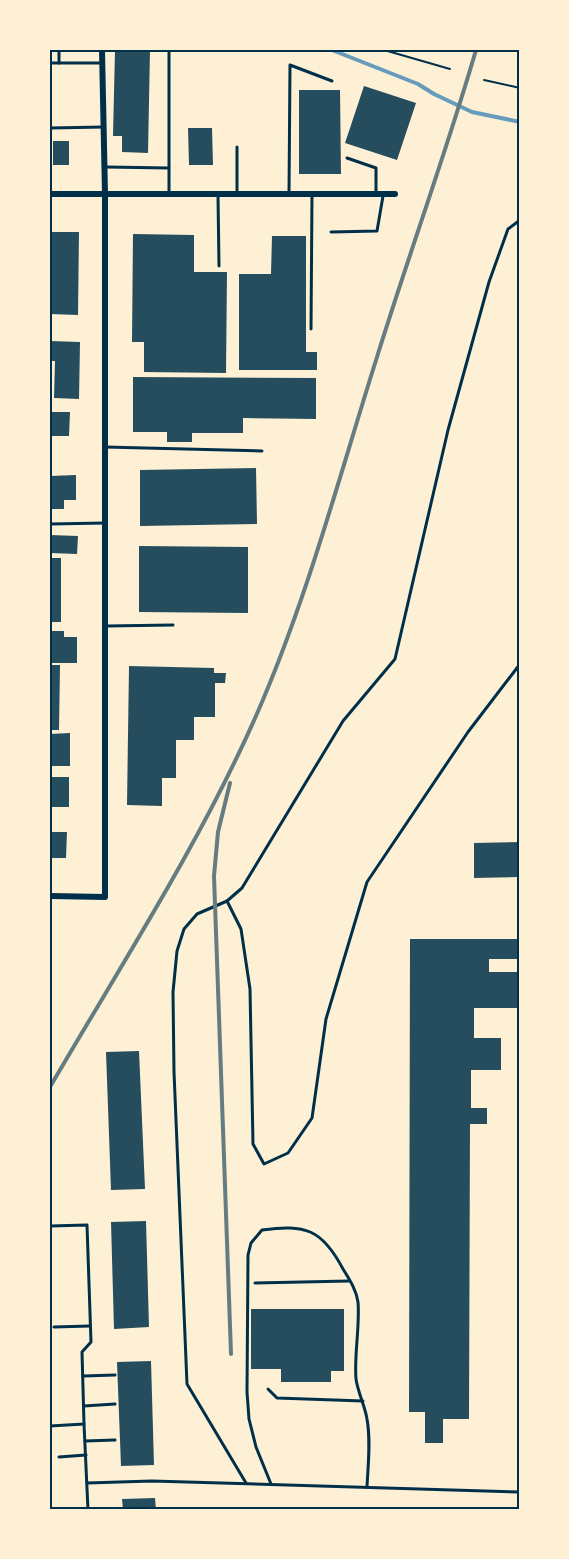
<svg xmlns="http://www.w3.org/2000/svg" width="569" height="1559" font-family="'IBM Plex Serif',serif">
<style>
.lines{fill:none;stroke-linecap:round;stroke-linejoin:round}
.stream{stroke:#669bbc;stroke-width:4}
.building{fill:#264d5e}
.path{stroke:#003049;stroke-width:2}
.service{stroke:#003049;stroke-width:3}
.minor{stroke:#003049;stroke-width:6}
.rail{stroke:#657d81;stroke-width:4}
.neatline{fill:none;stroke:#003049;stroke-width:2}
</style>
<rect width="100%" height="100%" fill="#fdf0d5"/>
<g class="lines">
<path class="stream" d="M332 50 418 84 434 94 472 112 520 122"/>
</g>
<g class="building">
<path d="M115 50H150L148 153 122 152V136H113Z"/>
<path d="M364 86 416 103 397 160 345 143Z"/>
<path d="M299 90H340L341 174H299Z"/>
<path d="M188 128H212L213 165H189Z"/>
<rect x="53" y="141" width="16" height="24"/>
<path d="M50 232H79L78 315 50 314Z"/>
<path d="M133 234 194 235V272H227L226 373 144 372V342H132Z"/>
<path d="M272 236H306V352H317V370H239V274H271Z"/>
<path d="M50 341 80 342 79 399 54 398 55 361H50Z"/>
<path d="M133 377 316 378V419L243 418V433H192V442H167V432H133Z"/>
<path d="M50 412H70L69 436H50Z"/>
<path d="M256 468 257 524 140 526V470Z"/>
<path d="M76 475V500H64V509H50V476Z"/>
<path d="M50 535 78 536 77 554 50 553Z"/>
<path d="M139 546 248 547V613L139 612Z"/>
<rect x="50" y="558" width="11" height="64"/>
<path d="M50 631H64V637H77V663H50Z"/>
<path d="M50 665H60L59 730H50Z"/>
<path d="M129 666 214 668V673H226L225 683H215V717H194V740H176V778H162V806L127 805Z"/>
<path d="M70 733V766H50V734Z"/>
<rect x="50" y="777" width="19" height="30"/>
<path d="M50 832H67L66 858H50Z"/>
<path d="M520 842V877L474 878V843Z"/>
<path d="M410 939H518V959H489V972H520V1008H474V1038H501V1070H471V1108H487V1124H470L469 1419H443V1443H425V1412H409Z"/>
<path d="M139 1051 145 1189 111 1190 106 1052Z"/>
<path d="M146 1221 149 1327 114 1329 111 1222Z"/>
<path d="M251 1309H344V1371H331V1382H281V1369H251Z"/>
<path d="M151 1361 154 1465 121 1466 117 1362Z"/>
<path d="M155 1498 156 1510H123L122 1499Z"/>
</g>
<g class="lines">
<g class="path">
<path d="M384 50 450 69"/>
<path d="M484 80 520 88"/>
</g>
<g class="service">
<path d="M169 50V194"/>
<path d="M50 63H101"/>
<path d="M59 63V50"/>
<path d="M50 128 104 127"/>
<path d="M237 147V193"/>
<path d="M347 158 376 168V193"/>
<path d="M106 167 169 168"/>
<path d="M289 194 290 65 332 81"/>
<path d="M218 196 219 266"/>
<path d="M331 232 377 231 383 196"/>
<path d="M311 329 312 195"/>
<path d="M105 447 262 451"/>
<path d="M50 524 105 523"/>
<path d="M106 626 173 625"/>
<path d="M227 901 241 929 250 989 253 1144 264 1164 288 1153 312 1118 326 1019 367 882 468 732 520 664"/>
<path d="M50 1226 87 1225 91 1342 82 1352 84 1424 50 1426"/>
<path d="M255 1283 349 1281"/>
<path d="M54 1327 90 1326"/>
<path d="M83 1376 115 1375"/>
<path d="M268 1389 277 1398 363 1401"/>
<path d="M84 1406 115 1404"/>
<path d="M84 1424 88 1510"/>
<path d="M85 1441 115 1440"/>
<path d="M59 1457 86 1455"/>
<path d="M87 1483 152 1481 520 1492"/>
<path d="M246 1483 187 1384 174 1072 173 992 177 951 184 929 197 914 227 901 242 888 343 721 395 659 448 430 489 282 508 229 520 220"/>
<path d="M271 1484 256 1447 249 1419 247 1392 248 1255 251 1243 262 1230C305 1224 322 1229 343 1269 349 1279 356 1289 358 1302 360 1327 354 1354 356 1379 358 1393 365 1406 367 1419 371 1441 368 1465 367 1487"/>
</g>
<g class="minor">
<path d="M50 194H395"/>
<path d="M50 896 105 897V194L102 50"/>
</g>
<g class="rail">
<path d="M230 783 218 832 214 876 231 1354"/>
<path d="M50 1087C121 965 199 845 256 716 307 600 339 477 377 357 409 254 446 153 476 50"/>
</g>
</g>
<rect width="569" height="1559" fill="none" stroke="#fdf0d5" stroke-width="102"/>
<rect x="51" y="51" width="467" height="1457" class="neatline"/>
</svg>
